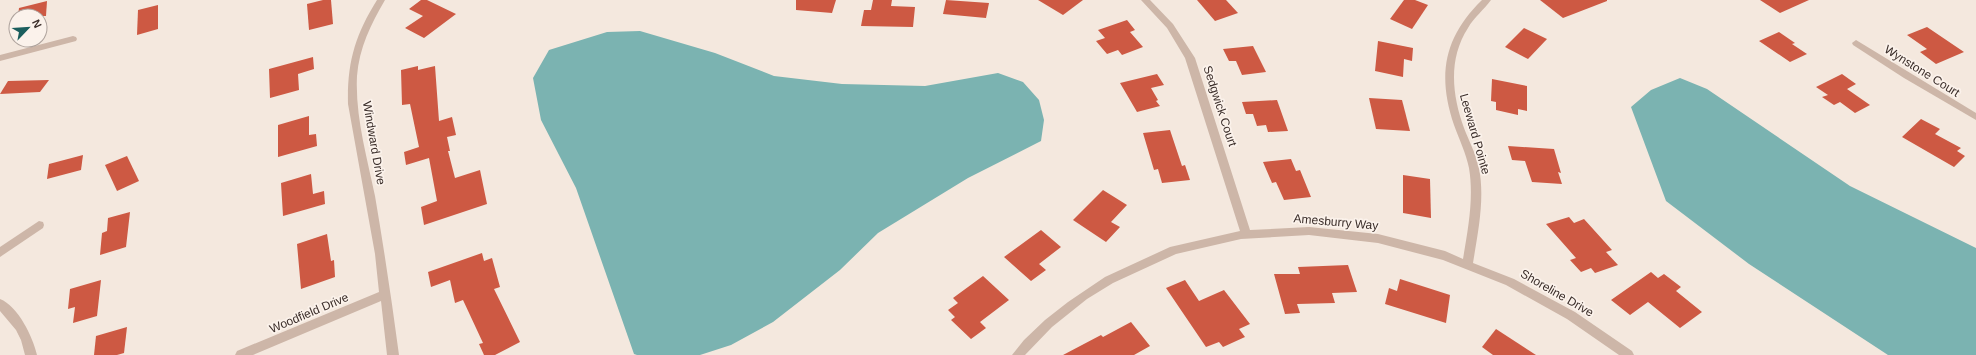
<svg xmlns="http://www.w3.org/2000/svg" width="1976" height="355" font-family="Arial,sans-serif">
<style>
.water{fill:#7bb3b1}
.building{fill:#cd5943}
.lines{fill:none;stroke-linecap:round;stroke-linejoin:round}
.minor{fill:#cdb6a8;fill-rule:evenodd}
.labels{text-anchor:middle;stroke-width:3.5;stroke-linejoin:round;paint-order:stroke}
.street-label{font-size:12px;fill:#3a2d29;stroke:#fbf2eb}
</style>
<rect width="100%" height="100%" fill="#f4e8de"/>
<g class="water">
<path d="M640 31 715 53 774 76 842 84 925 86 998 73 1023 82 1039 100 1044 120 1041 141 968 178 878 233 840 270 773 322 731 345 700 355H637L634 354 576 188 541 120 533 78 549 50 607 32Z"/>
<path d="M1680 78 1707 89 1850 186 1976 248V355H1888L1749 264 1666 201 1631 107 1651 90Z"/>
</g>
<g class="building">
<path d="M323 0H331L333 24 309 30 307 4Z"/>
<path d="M421 0H427L456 14 424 38 405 28 423 16 409 9Z"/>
<path d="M796 0H836L832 13 796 10Z"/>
<path d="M873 0H892L891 6 915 7 913 27 861 26 864 10H871Z"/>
<path d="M946 0 989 3 986 18 943 14Z"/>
<path d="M1038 0H1083L1063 15Z"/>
<path d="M1197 0H1226L1238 13 1215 21Z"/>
<path d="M1404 0H1415L1428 5 1412 29 1390 19Z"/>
<path d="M1540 0H1607V1L1563 18Z"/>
<path d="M1760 0H1809L1780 13Z"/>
<path d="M47 1 46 16H18L19 8Z"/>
<path d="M158 5V29L137 35 138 10Z"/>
<path d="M1127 20 1135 30 1130 32 1143 47 1122 55 1118 50 1107 54 1096 41 1105 38 1098 30Z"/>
<path d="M1927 27 1964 52 1936 64 1920 52 1927 49 1907 35Z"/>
<path d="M1524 28 1547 39 1528 59 1505 47Z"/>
<path d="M1779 32 1795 43 1792 44 1807 54 1790 62 1759 41Z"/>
<path d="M1378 41 1413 48 1412 61 1404 59 1403 77 1375 71Z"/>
<path d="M1253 46 1266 72 1242 75 1236 61H1229L1223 49Z"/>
<path d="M313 57 314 69 298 74 299 90 270 98 269 69Z"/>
<path d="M418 66V70L435 66 439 121 452 117 456 135 447 137 450 151H448L455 178 480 170 487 204 424 225 421 207 437 201 429 158 406 165 404 152 419 147 410 104 402 105 401 70Z"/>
<path d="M1157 74 1164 85 1151 88 1158 100 1156 101 1160 106 1137 112 1120 83Z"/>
<path d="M1842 74 1856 84 1847 89 1870 105 1855 113 1840 102 1834 105 1822 97 1828 95 1816 87Z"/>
<path d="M1492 79 1527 86V111L1518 109V115L1496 110V102L1491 101Z"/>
<path d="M49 80 40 92 0 94 8 81Z"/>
<path d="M1369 98 1402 100 1410 131 1376 129Z"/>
<path d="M1277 100 1288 131 1268 132 1266 125 1257 126 1253 114H1246L1242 102Z"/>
<path d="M309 116V135L316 134 317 146 278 157V125Z"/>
<path d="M1921 119 1940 129 1935 134 1961 148 1957 151 1965 156 1954 167 1902 137Z"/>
<path d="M1170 130 1182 166 1185 165 1190 180 1162 183 1158 169 1154 170 1143 133Z"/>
<path d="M1508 146 1554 149 1561 173 1558 172 1562 184 1532 182 1525 161 1512 160Z"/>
<path d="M83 155 81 170 47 179 49 164Z"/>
<path d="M127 156 139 181 117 191 105 165Z"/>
<path d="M1291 159 1296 171 1300 170 1311 197 1284 200 1276 182 1272 183 1263 162Z"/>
<path d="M311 174 313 194 324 191 325 204 283 216 281 183Z"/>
<path d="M1403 175 1430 179 1431 218 1403 213Z"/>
<path d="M1103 190 1127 205 1111 222 1120 227 1106 242 1073 220Z"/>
<path d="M130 212 126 247 100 255 102 233 107 231 108 218Z"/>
<path d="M1569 217 1574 223 1584 219 1612 250 1606 252 1618 265 1595 273 1591 268 1581 272 1570 260 1576 258 1546 224Z"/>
<path d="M1041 230 1061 247 1039 264 1046 270 1031 281 1004 257Z"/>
<path d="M327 234 331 261 334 260 335 277 301 289 297 244Z"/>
<path d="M482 253 484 261 492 258 500 287 494 289 520 342 495 355H484L479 344 483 343 463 300 455 303 450 280 431 287 428 272Z"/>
<path d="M1348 265 1357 292 1332 293 1335 303 1297 304 1300 313 1285 314 1274 274H1300L1298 267Z"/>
<path d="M1651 272 1658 278 1664 274 1681 287 1676 291 1702 312 1680 328 1648 302 1630 315 1611 300Z"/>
<path d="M983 276 1009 300 980 322 986 328 971 339 951 320 955 317 948 310 958 303 953 298Z"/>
<path d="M1400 279 1450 295 1446 323 1385 304 1389 288 1397 291Z"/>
<path d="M101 280 97 316 73 323 75 307 68 309 70 289Z"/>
<path d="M1185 280 1199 301 1224 290 1250 324 1239 329 1245 337 1223 347 1219 342 1206 347 1166 288Z"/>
<path d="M1131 322 1150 346 1134 355H1063L1101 335 1103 337Z"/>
<path d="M127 327 124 353 117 355H94L96 336Z"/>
<path d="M1496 329 1536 355H1493L1482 347Z"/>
</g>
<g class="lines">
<g class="minor">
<path d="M377 0H385C371 24 359 48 357 76 355 116 367 157 375 196 384 249 392 302 399 355H387L381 301 253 355H235L237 351 379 292 375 254 348 104C347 63 355 35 377 0Z"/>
<path d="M1141 0H1150L1173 24 1195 58 1250 230 1309 227 1378 234 1445 251 1463 259C1468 229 1474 198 1469 168 1466 153 1459 139 1454 125 1437 75 1444 37 1482 0H1491C1484 10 1474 17 1468 28 1448 59 1452 95 1464 128 1469 141 1476 154 1479 168 1485 199 1478 232 1473 263L1514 279 1575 312 1632 351 1634 355H1619L1567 319 1506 285 1443 260 1378 243 1309 235 1241 239 1176 254 1113 283 1087 299 1052 327 1025 355H1012L1024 340 1045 320 1068 302 1105 277 1170 247 1240 231 1185 58 1167 28Z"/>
<path d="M73 36 76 37 77 39 76 41 0 61V55Z"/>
<path d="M1856 40 1976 113V120L1904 78 1853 45 1852 43Z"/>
<path d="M39 221 43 222 44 225 43 228 0 257V247Z"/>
<path d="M0 299C18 306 33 337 37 355H25L21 340 16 330 0 311Z"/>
</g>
</g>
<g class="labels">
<g class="street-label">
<text transform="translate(1922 71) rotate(32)" y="4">Wynstone Court</text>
<text transform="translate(1220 106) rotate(72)" y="4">Sedgwick Court</text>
<text transform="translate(1475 134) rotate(74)" y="4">Leeward Pointe</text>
<text transform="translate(374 143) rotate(80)" y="4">Windward Drive</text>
<text transform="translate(1336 222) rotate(5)" y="4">Amesburry Way</text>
<text transform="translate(1557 293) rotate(30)" y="4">Shoreline Drive</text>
<text transform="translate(309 313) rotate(-23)" y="4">Woodfield Drive</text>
</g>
</g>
<g transform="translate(28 28) rotate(65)"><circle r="19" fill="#fbf2eb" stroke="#aea39d"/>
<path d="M0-3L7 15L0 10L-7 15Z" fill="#1b5e5d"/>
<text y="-6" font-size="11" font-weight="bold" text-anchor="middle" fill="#3a2d29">N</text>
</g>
</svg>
